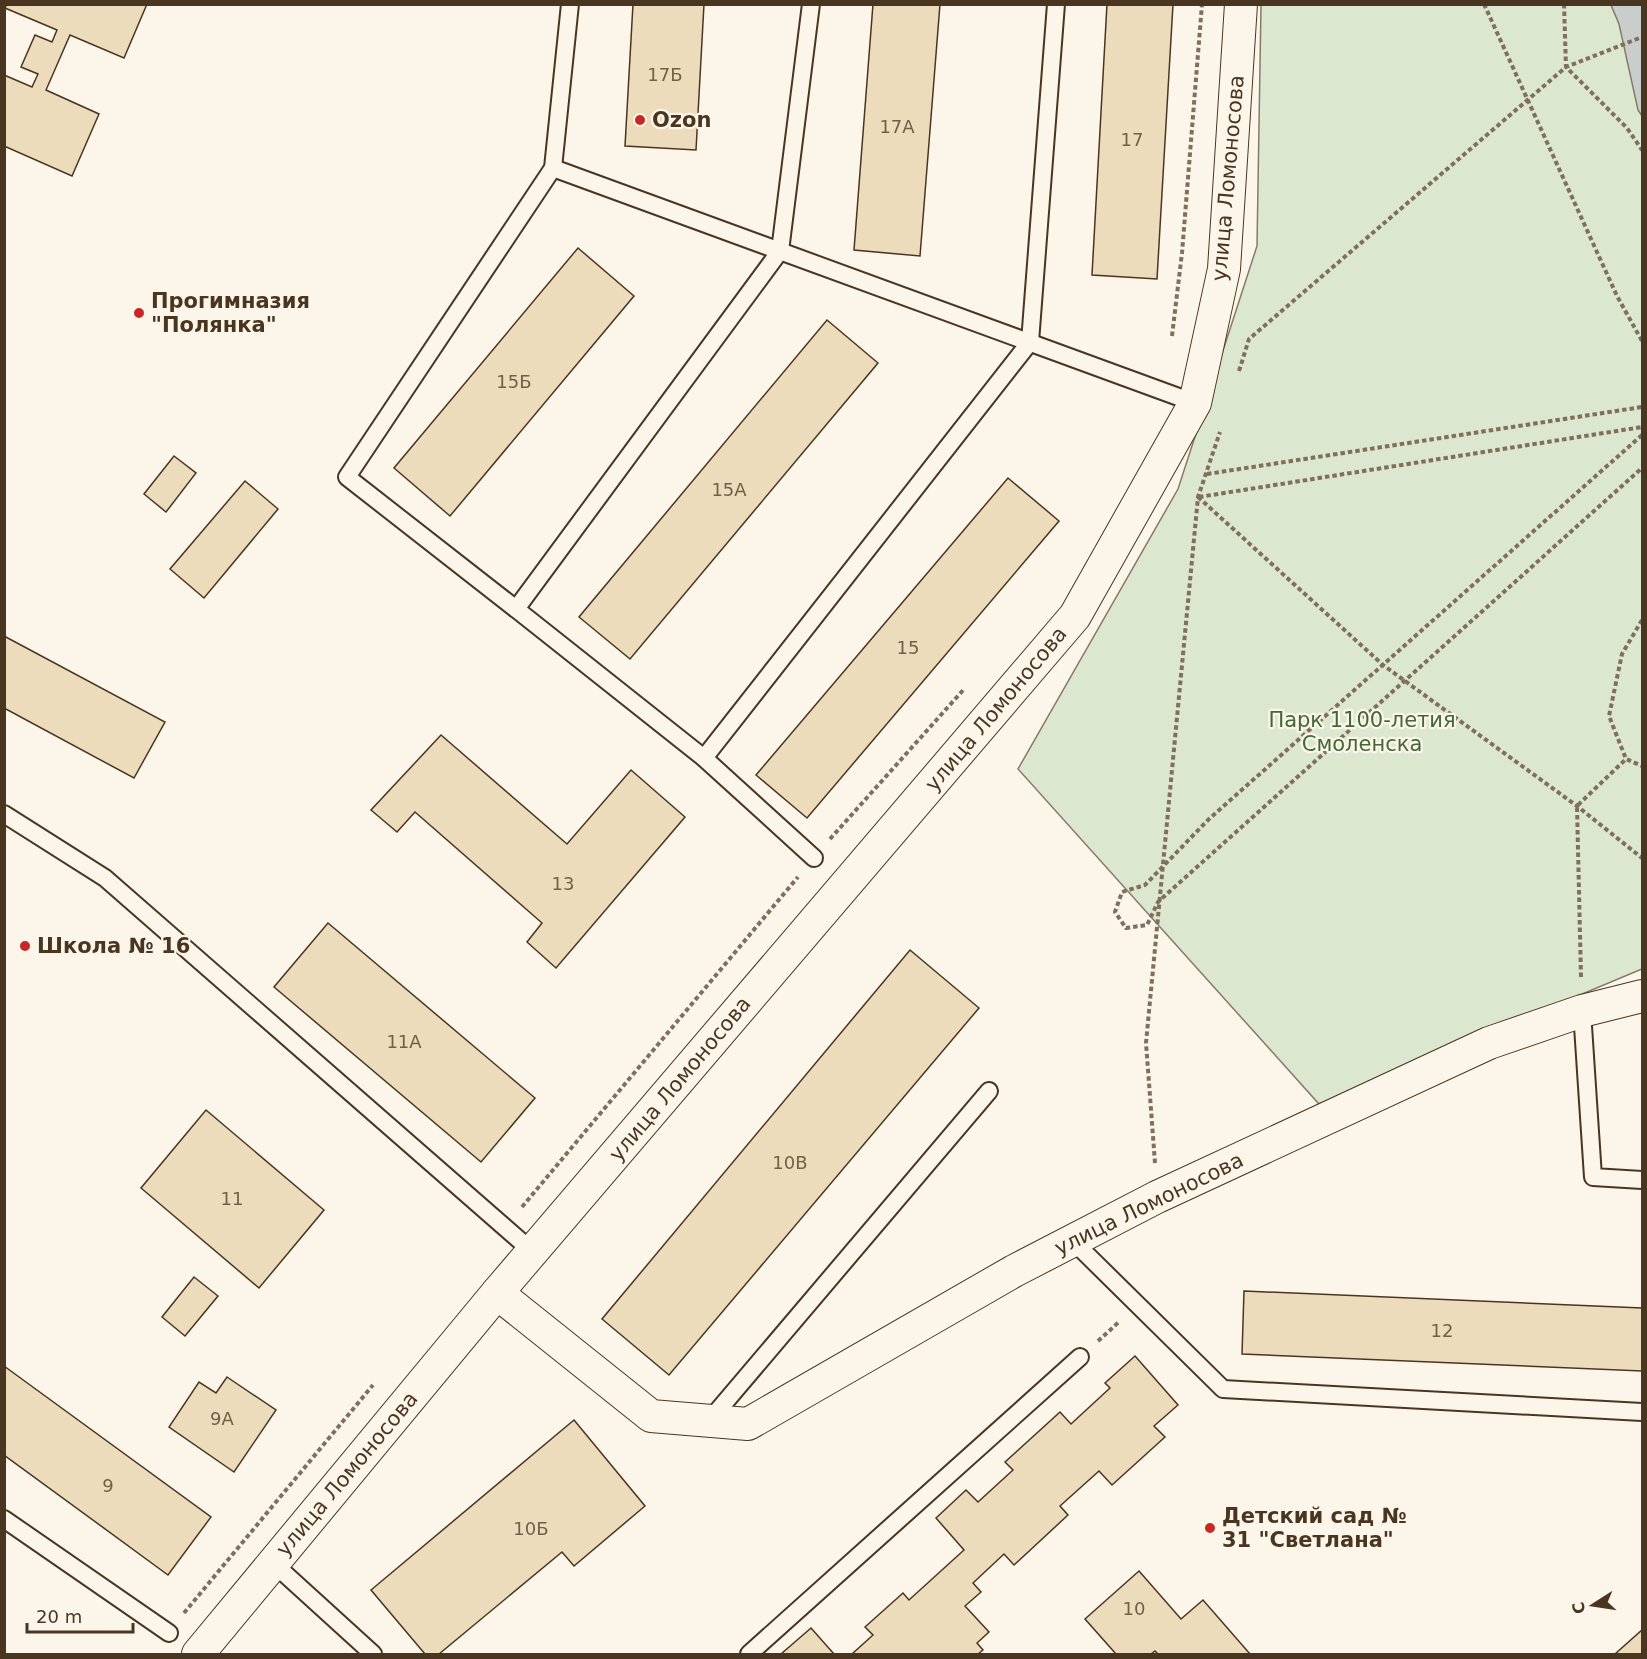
<svg xmlns="http://www.w3.org/2000/svg" width="1647" height="1659" font-family="'DejaVu Sans',sans-serif">
<style>
.green{fill:#dce7d0;stroke:#887966;stroke-width:1.5}
.water{fill:#c9cecd;stroke:#887966;stroke-width:1.5}
.building{fill:#ecdcbc;stroke:#4a3520;stroke-width:1.5}
.lines{fill:none;stroke-linecap:round;stroke-linejoin:round}
.lane-casing{stroke:#4a3520;stroke-width:20}
.street-casing{stroke:#4a3520;stroke-width:34}
.path{stroke:#7f6f5c;stroke-width:4;stroke-dasharray:4.5 3;stroke-linecap:butt}
.lane{stroke:#fbf6e9;stroke-width:16}
.street{stroke:#fbf6e9;stroke-width:32}
.poi-dot{fill:#c62828;stroke:#fbf6e9;stroke-width:2}
.labels{text-anchor:middle;stroke-width:4.5;stroke-linejoin:round;paint-order:stroke}
.number-label{font-size:18px;fill:#725f47}
.poi-label{font-size:21px;font-weight:bold;fill:#4a3520;stroke:#fbf6e9;text-anchor:start}
.street-label{font-size:21px;fill:#4a3520;stroke:#fbf6e9}
.park-label{font-size:21px;fill:#436837;stroke:#fbf6e9}
</style>
<rect width="100%" height="100%" fill="#fbf6e9"/>
<path class="green" d="M1261 5H1642V969L1319 1104 1018 769 1178 489 1257 246Z"/>
<path class="water" d="M1611 5H1642V116L1638 110 1619 24Z"/>
<g class="building">
<path d="M7 4H147L124 58 70 35 46 90 99 114 72 176 4 146V75L32 87 38 74 21 67 35 35 52 42 57 30 5 8Z"/>
<path d="M633 4H704L696 150 625 146Z"/>
<path d="M873 4H940L920 256 854 250Z"/>
<path d="M1107 4H1173L1157 279 1092 275Z"/>
<path d="M578 248 634 296 450 516 394 468Z"/>
<path d="M827 320 878 363 630 659 579 617Z"/>
<path d="M174 456 196 473 166 512 144 494Z"/>
<path d="M1008 478 1059 521 807 818 756 775Z"/>
<path d="M245 481 278 509 204 598 170 569Z"/>
<path d="M4 636 165 722 134 778 4 708Z"/>
<path d="M441 735 567 844 631 770 685 817 556 968 527 942 542 923 415 812 397 832 371 810Z"/>
<path d="M328 923 535 1098 481 1162 274 987Z"/>
<path d="M910 950 979 1008 669 1375 602 1319Z"/>
<path d="M206 1110 324 1210 259 1288 141 1188Z"/>
<path d="M194 1277 218 1296 185 1336 162 1317Z"/>
<path d="M1244 1291 1642 1308V1371L1242 1354Z"/>
<path d="M1135 1356 1178 1405 1154 1426 1165 1437 1112 1485 1099 1471 1060 1506 1068 1515 1014 1565 1004 1554 973 1583 981 1592 965 1606 989 1632 977 1643 983 1650 978 1654H852L873 1635 865 1627 903 1593 909 1600 964 1550 936 1518 966 1490 978 1502 1013 1470 1005 1462 1060 1412 1071 1424 1110 1388 1105 1383Z"/>
<path d="M4 1366 211 1517 168 1575 4 1455Z"/>
<path d="M227 1377 276 1410 234 1472 169 1427 199 1382 216 1393Z"/>
<path d="M574 1420 645 1506 574 1566 562 1552 439 1654H425L371 1590Z"/>
<path d="M1139 1571 1181 1619 1203 1600 1250 1654H1158L1155 1651 1151 1654H1116L1085 1619Z"/>
<path d="M811 1628 834 1654H781Z"/>
<path d="M1642 1630V1654H1615Z"/>
</g>
<g class="lines">
<defs>
<g id="lane">
<path d="M811 4 780 251 516 609 704 758 814 858"/>
<path d="M553 168 1195 403"/>
<path d="M516 609 347 477 553 168 570 4"/>
<path d="M704 758 1030 342 1056 4"/>
<path d="M4 814 105 878 533 1252"/>
<path d="M1582 1011 1593 1177 1642 1180"/>
<path d="M1073 1241 1223 1389 1642 1412"/>
<path d="M709 1421 989 1091"/>
<path d="M4 1519 169 1633"/>
<path d="M273 1563 373 1654"/>
<path d="M749 1654 1080 1357"/>
</g>
<g id="street">
<path d="M497 1293 651 1416 748 1424 1014 1271 1157 1197 1489 1043 1582 1011 1642 996"/>
<path d="M198 1654 497 1293 1075 616 1195 403 1224 269 1241 4"/>
</g>
</defs>
<use href="#lane" class="lane-casing"/>
<use href="#street" class="street-casing"/>
<g class="path">
<path d="M1484 4 1617 296 1642 341"/>
<path d="M1564 4 1566 67 1627 128 1642 150"/>
<path d="M1172 336 1182 253 1202 4"/>
<path d="M1239 371 1249 339 1566 67 1642 37"/>
<path d="M1642 435 1209 819 1145 885 1122 892 1115 912 1126 928 1147 925 1158 902 1642 468"/>
<path d="M1207 474 1642 407"/>
<path d="M1198 497 1383 665 1577 806 1642 858"/>
<path d="M1199 497 1642 427"/>
<path d="M1642 620 1622 654 1609 716 1626 759 1642 766"/>
<path d="M830 839 965 688"/>
<path d="M1581 977 1577 806 1626 759"/>
<path d="M1155 1163 1146 1043 1198 497 1220 432"/>
<path d="M522 1207 798 877"/>
<path d="M1098 1341 1120 1321"/>
<path d="M184 1613 373 1385"/>
</g>
<use href="#lane" class="lane"/>
<use href="#street" class="street"/>
</g>
<g class="poi-dot">
<circle cx="640" cy="120" r="6"/>
<circle cx="139" cy="313" r="6"/>
<circle cx="25" cy="946" r="6"/>
<circle cx="1210" cy="1528" r="6"/>
</g>
<g class="labels">
<g class="number-label">
<text x="665" y="81">17Б</text>
<text x="897" y="133">17А</text>
<text x="1132" y="146">17</text>
<text x="514" y="388">15Б</text>
<text x="729" y="496">15А</text>
<text x="908" y="654">15</text>
<text x="563" y="890">13</text>
<text x="404" y="1048">11А</text>
<text x="790" y="1169">10В</text>
<text x="232" y="1205">11</text>
<text x="1442" y="1337">12</text>
<text x="222" y="1425">9А</text>
<text x="108" y="1492">9</text>
<text x="531" y="1535">10Б</text>
<text x="1134" y="1615">10</text>
</g>
<g class="poi-label">
<text x="652" y="127">Ozon</text>
<text x="151" y="308">Прогимназия<tspan x="151" dy="24">"Полянка"</tspan></text>
<text x="37" y="953">Школа № 16</text>
<text x="1222" y="1523">Детский сад №<tspan x="1222" dy="24">31 "Светлана"</tspan></text>
</g>
<g class="street-label">
<text transform="translate(1228 178) rotate(-85)" y="7">улица Ломоносова</text>
<text transform="translate(996 709) rotate(-50)" y="7">улица Ломоносова</text>
<text transform="translate(680 1079) rotate(-50)" y="7">улица Ломоносова</text>
<text transform="translate(1149 1204) rotate(-26)" y="7">улица Ломоносова</text>
<text transform="translate(347 1474) rotate(-50)" y="7">улица Ломоносова</text>
</g>
<g class="park-label">
<text x="1362" y="727">Парк 1100-летия<tspan x="1362" dy="24">Смоленска</tspan></text>
</g>
</g>
<rect width="1647" height="1659" fill="none" stroke="#4a3520" stroke-width="12"/>
<g transform="translate(1593 1605) rotate(258)" stroke="#fbf6e9" stroke-width="4.5" paint-order="stroke">
<path d="M0-4.5L10 22L0 15L-10 22Z" fill="#4a3520"/>
<text y="-9" font-size="16" font-weight="bold" text-anchor="middle" fill="#4a3520">С</text>
</g>
<path d="M27 1623v9h106v-9" fill="none" stroke="#4a3520" stroke-width="3"/>
<text x="36" y="1623" font-size="18" fill="#4a3520" stroke="#fbf6e9" stroke-width="4.5" paint-order="stroke">20 m</text>
</svg>
